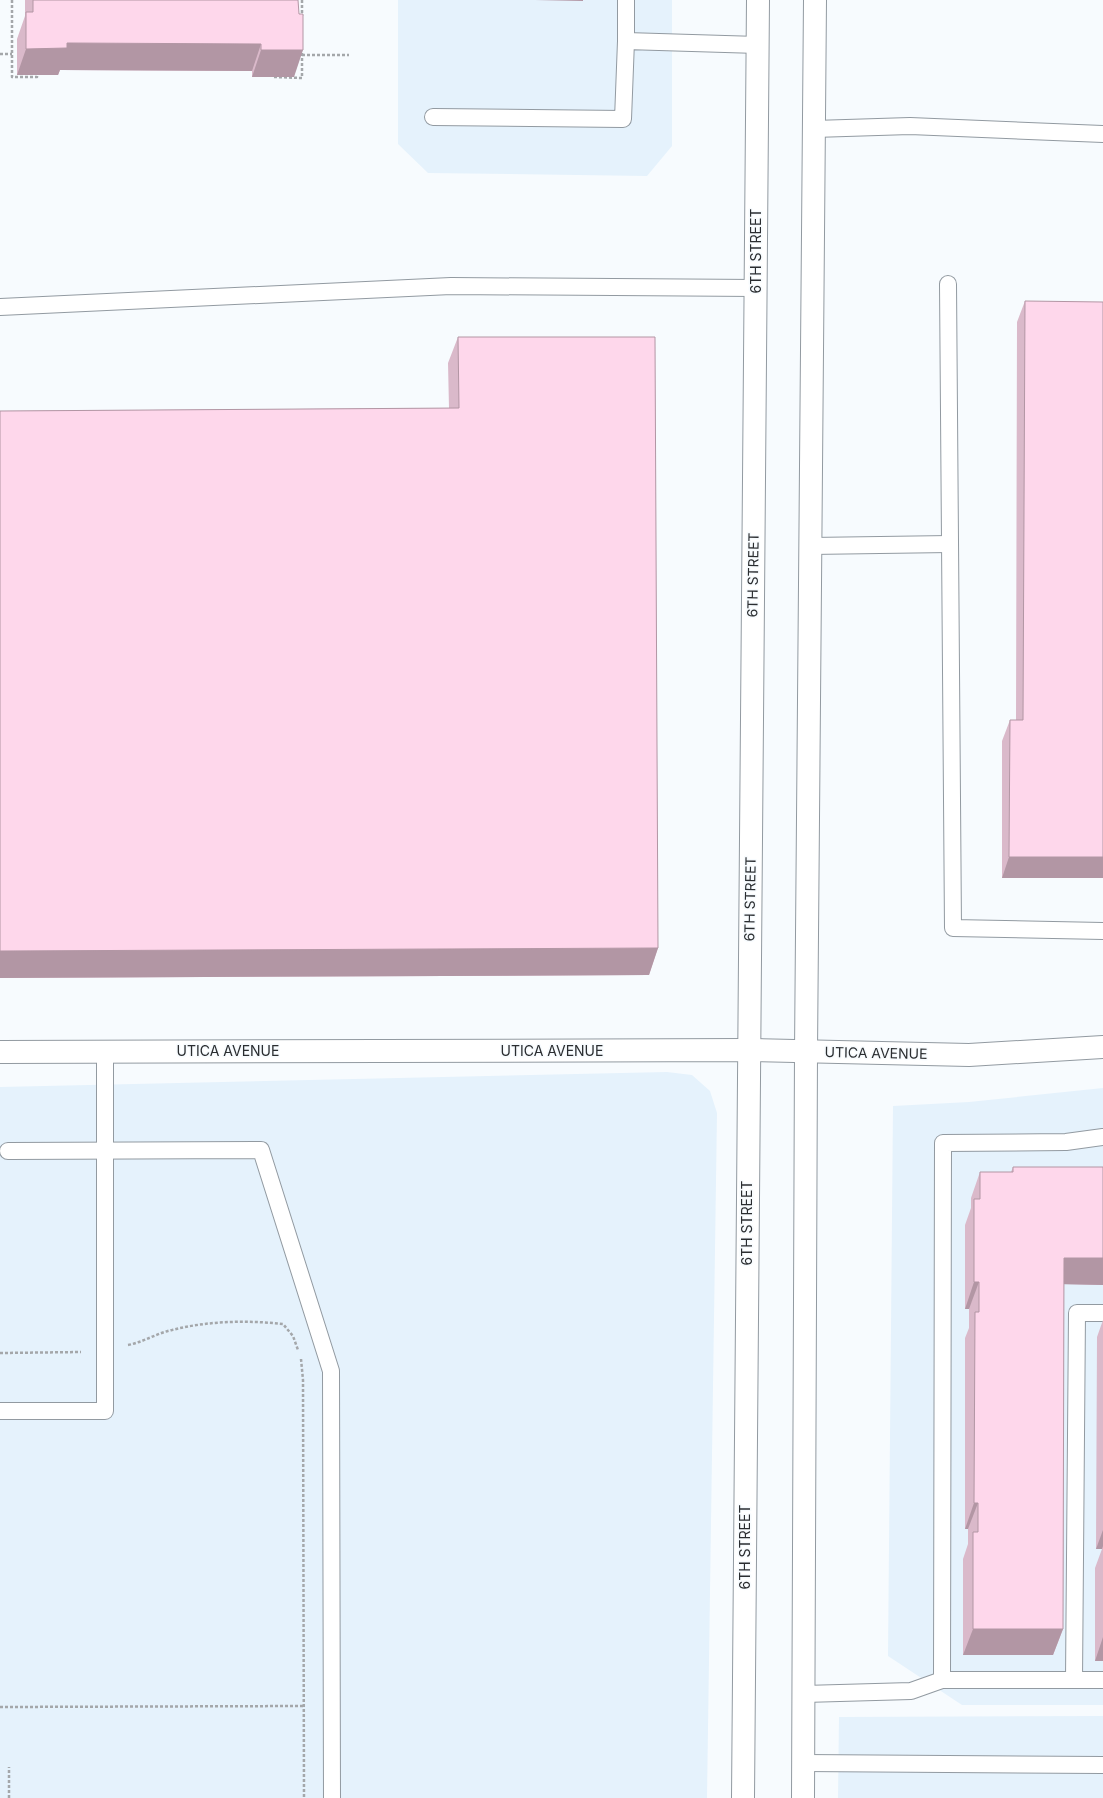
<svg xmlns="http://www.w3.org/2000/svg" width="1103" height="1798" font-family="Inter,sans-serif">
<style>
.built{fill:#e5f2fc}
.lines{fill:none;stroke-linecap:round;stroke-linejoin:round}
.lane-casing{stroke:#929aa1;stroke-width:18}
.street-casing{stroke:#929aa1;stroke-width:24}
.secondary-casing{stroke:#929aa1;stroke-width:24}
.path{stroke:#a4a7aa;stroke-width:2.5;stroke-dasharray:3 2;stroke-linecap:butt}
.lane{stroke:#fff;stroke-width:16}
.street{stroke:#fff;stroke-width:22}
.secondary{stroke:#fff;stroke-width:22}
.wall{fill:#dab9ca}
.shaded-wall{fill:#b296a4}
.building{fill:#fed7eb;stroke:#b296a4}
.labels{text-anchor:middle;stroke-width:3;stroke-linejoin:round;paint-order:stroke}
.street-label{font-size:14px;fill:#2a2d30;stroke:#f7fbfe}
</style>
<rect width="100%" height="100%" fill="#f7fbfe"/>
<g class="built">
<path d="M398 0H672V146L647 176 428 173 398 144Z"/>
<path d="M667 1072 692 1075 710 1091 717 1113 707 1798H0V1087Z"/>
<path d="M1103 1088V1705H962L888 1656 893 1106 969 1102Z"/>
<path d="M1103 1716V1798H838L839 1717Z"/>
</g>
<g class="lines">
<defs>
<g id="lane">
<path d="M626 0V41"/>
<path d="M433 117 623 119 626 41 758 45"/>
<path d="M814 129 910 126 1103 134"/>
<path d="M948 284 953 928 1103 931"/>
<path d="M0 307 451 286 756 288"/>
<path d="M810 546 950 544"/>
<path d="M8 1151 261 1150 331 1371 332 1798"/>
<path d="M0 1411H105V1052"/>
<path d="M942 1680H1103"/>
<path d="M1074 1680 1077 1313H1103"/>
<path d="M804 1694 911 1691 942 1680 943 1143 1066 1142 1103 1137"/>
<path d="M803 1763 1103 1765"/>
</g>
<path id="street" d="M0 1052 748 1050 969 1055 1103 1047"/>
<g id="secondary">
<path d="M743 1798 758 0"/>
<path d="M803 1798 806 1052 815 0"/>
</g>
</defs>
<use href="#lane" class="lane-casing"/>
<use href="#street" class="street-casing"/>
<use href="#secondary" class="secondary-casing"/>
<g class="path">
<path d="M12 0V77H37V75"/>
<path d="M302 0V16"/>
<path d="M0 54H12"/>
<path d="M302 55H349"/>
<path d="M274 77 302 78V52"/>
<path d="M128 1345C144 1342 157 1333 172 1330 207 1321 247 1320 283 1324L293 1336 298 1350"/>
<path d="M0 1353 81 1352"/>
<path d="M301 1359 303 1380 304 1798"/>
<path d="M0 1707 304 1706"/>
<path d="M9 1798V1767"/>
</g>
<use href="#lane" class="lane"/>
<use href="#street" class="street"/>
<use href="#secondary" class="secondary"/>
</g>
<g class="wall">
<path d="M25 0H298L294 77H252V71L60 70 58 75H17V39L25 16Z"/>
<path d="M1025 301 1103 878H1002V741L1010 720H1016L1017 322Z"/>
<path d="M458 337 658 948 649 975 0 978V411L449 408 448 363Z"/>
<path d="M1013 1167H1103V1285L1064 1284 1063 1629 1053 1655H963V1559L968 1544V1529H965V1338L969 1328V1309H965V1225L971 1208V1198L980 1172H1011Z"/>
<path d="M1103 1320V1661H1095V1568L1102 1549H1096L1097 1337Z"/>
</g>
<g class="shaded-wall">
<path d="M535 0H583V1Z"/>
<path d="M67 43 261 44 252 71 60 70 58 75H17L26 49Z"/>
<path d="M261 50H303L294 77H252Z"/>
<path d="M1009 857H1103V878H1002Z"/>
<path d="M658 948 649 975 0 978V951Z"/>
<path d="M1064 1258H1103V1285L1054 1284Z"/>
<path d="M974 1282H979L969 1309H965Z"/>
<path d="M974 1503H978L968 1529H965Z"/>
<path d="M1103 1530V1546L1102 1549H1096Z"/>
<path d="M973 1629H1063L1053 1655H963Z"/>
<path d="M1103 1637V1661H1095Z"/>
</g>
<g class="building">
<path d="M33 0H298L299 14H303V50H261V44L67 43V48L26 49V12H33Z"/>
<path d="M1025 301 1103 302V857H1009L1010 720H1023Z"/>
<path d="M458 337H655L658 948 0 951V411L459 408Z"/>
<path d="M1013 1167H1103V1258H1064L1063 1629H973V1532H978V1503H974L975 1312H979V1282H974V1199H980V1172H1013Z"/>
</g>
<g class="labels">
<g class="street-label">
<text transform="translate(756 251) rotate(-90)" y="5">6TH STREET</text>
<text transform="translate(753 575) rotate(-89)" y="5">6TH STREET</text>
<text transform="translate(750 899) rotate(-89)" y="5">6TH STREET</text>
<text x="228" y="1056">UTICA AVENUE</text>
<text x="552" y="1056">UTICA AVENUE</text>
<text transform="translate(876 1053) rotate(1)" y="5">UTICA AVENUE</text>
<text transform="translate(747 1223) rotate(-90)" y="5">6TH STREET</text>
<text transform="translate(745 1547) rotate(-90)" y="5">6TH STREET</text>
</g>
</g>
</svg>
